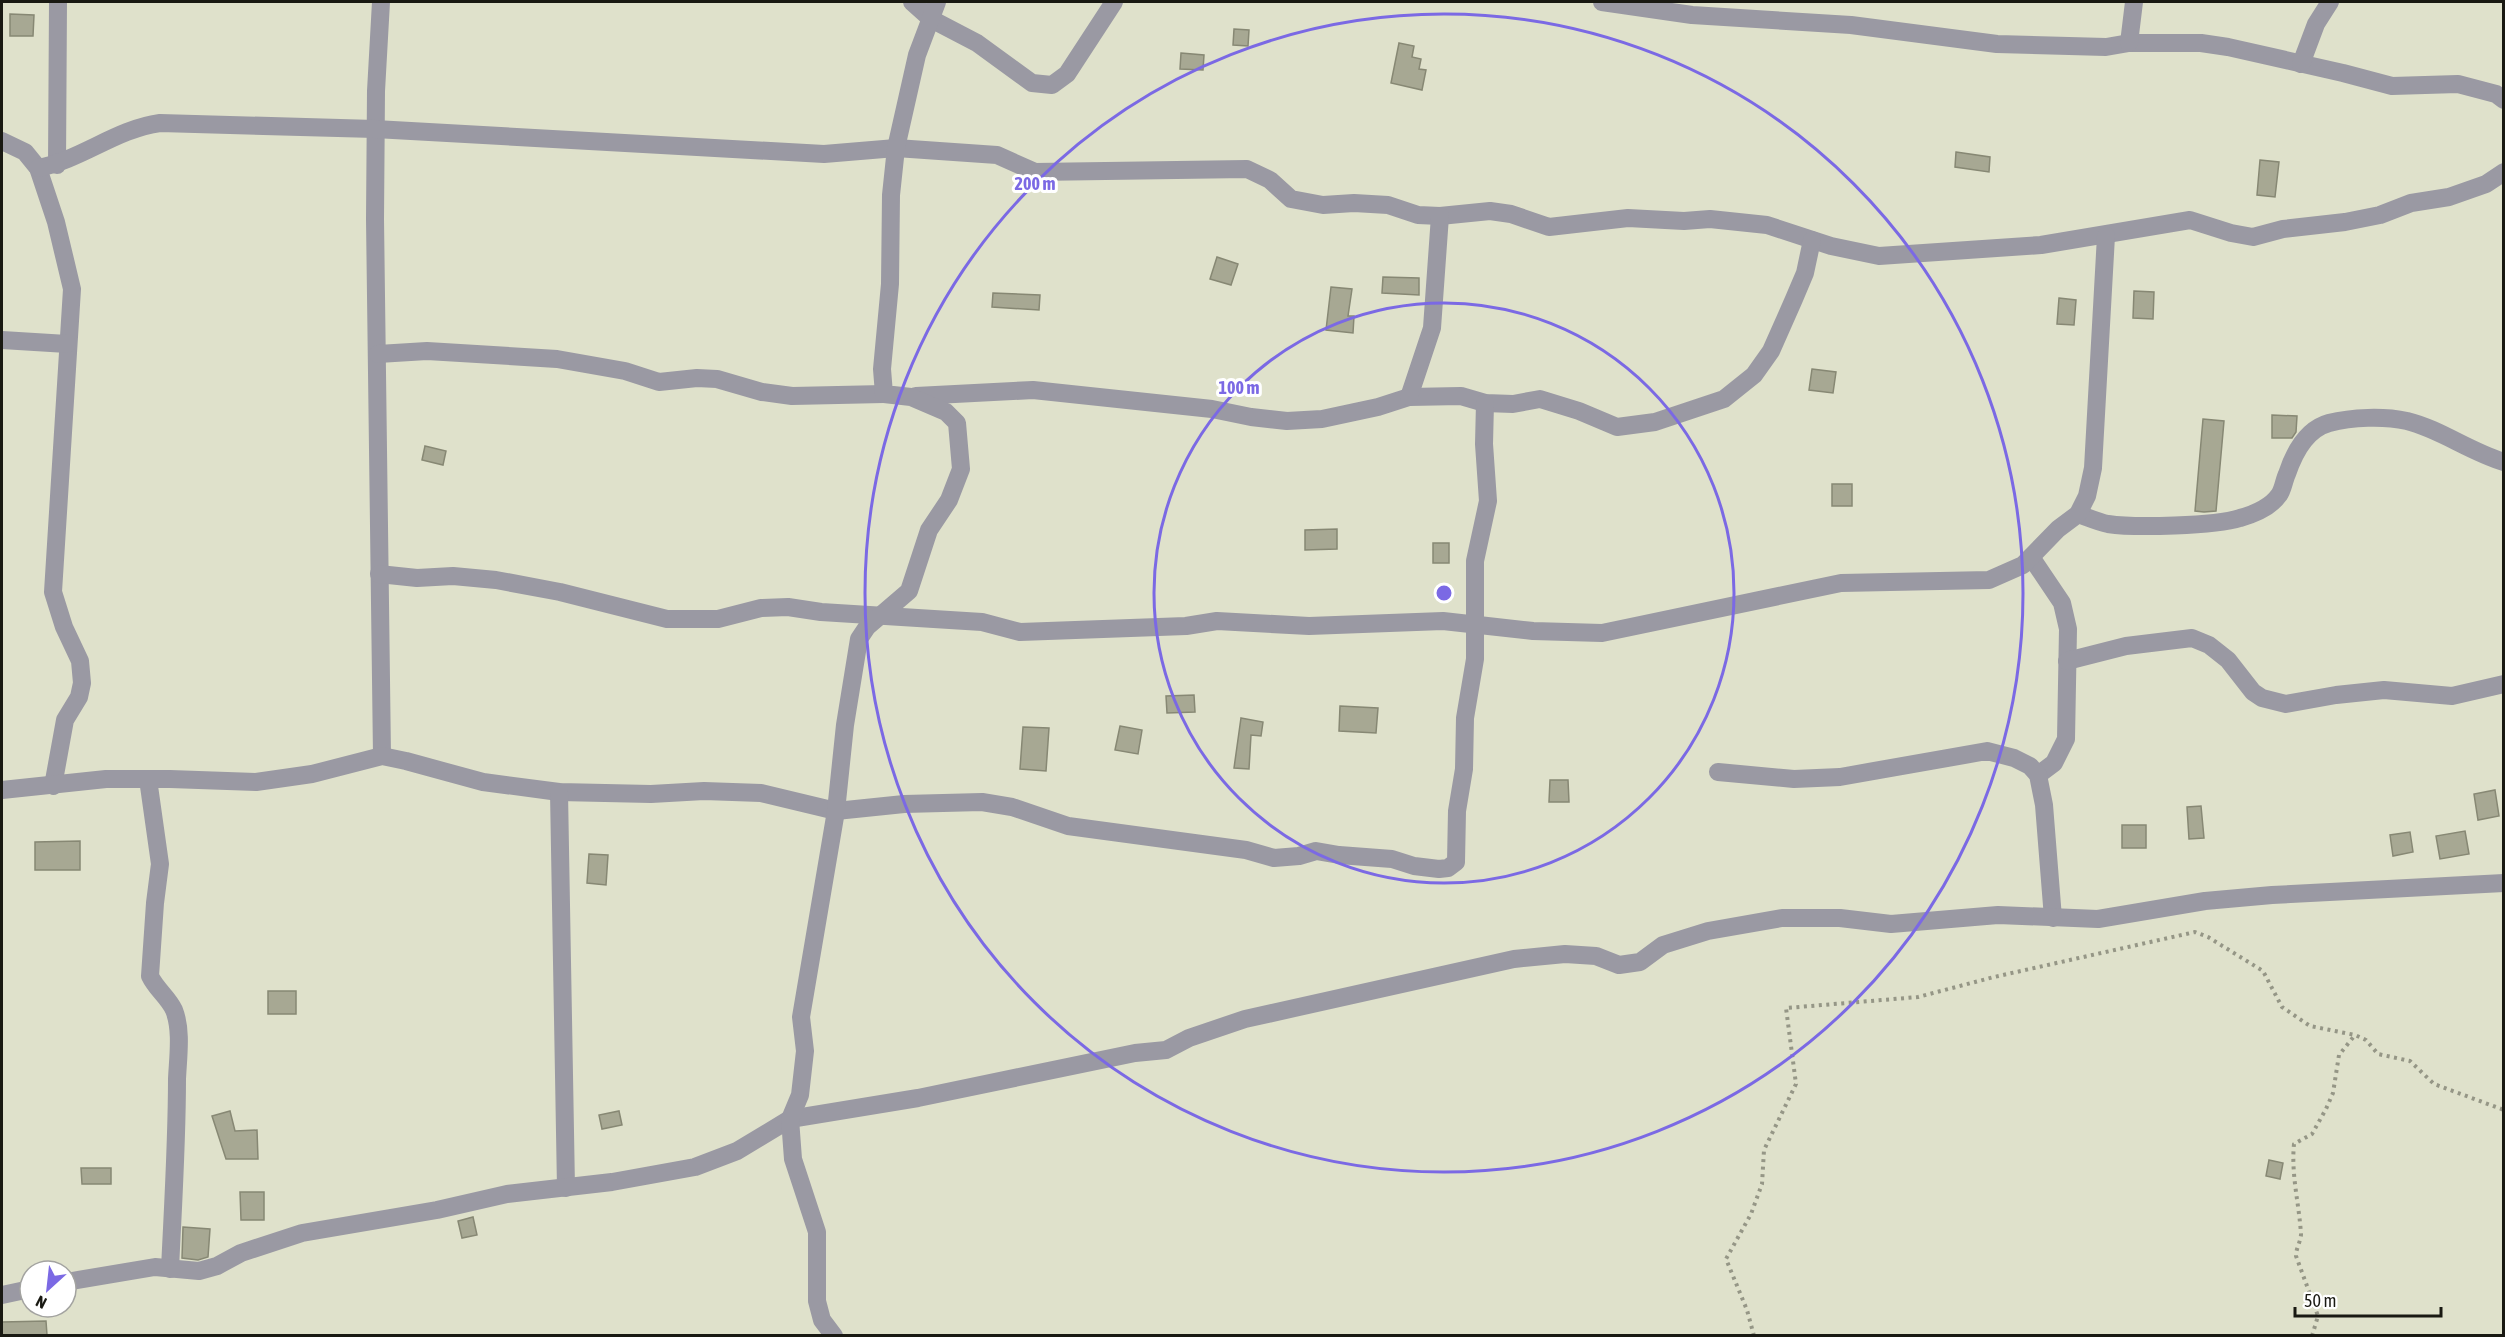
<svg xmlns="http://www.w3.org/2000/svg" width="2505" height="1337" font-family="'Asap Condensed',sans-serif">
<style>
.building{fill:#a7a893;stroke:#878874;stroke-width:1.5}
.lines{fill:none;stroke-linecap:round;stroke-linejoin:round}
.path{stroke:#959686;stroke-width:4;stroke-dasharray:3 4.5;stroke-linecap:butt}
.minor{stroke:#9a99a3;stroke-width:18}
.ring{fill:none;stroke:#7b69e4;stroke-width:3}
.centre{fill:#7b69e4;stroke:#fff;stroke-width:3}
.ring-label{font-size:18px;text-anchor:middle;font-weight:bold;fill:#7b69e4;stroke:#fff;stroke-width:6;stroke-linejoin:round;paint-order:stroke}
</style>
<rect width="100%" height="100%" fill="#dfe1cb"/>
<g class="building">
<path d="M10 14 34 15 33 36H10Z"/>
<path d="M1234 29 1249 30 1248 46 1233 45Z"/>
<path d="M1399 43 1414 46 1412 57 1421 59 1419 69 1426 70 1422 90 1391 83Z"/>
<path d="M1181 53 1204 55 1203 70 1180 69Z"/>
<path d="M1956 152 1990 157 1989 172 1955 167Z"/>
<path d="M2260 160 2279 162 2275 197 2257 195Z"/>
<path d="M1217 257 1238 264 1231 285 1210 279Z"/>
<path d="M1383 277 1419 278V295L1382 293Z"/>
<path d="M1331 287 1352 289 1348 316H1354L1353 333 1326 330Z"/>
<path d="M2134 291 2154 292 2153 319 2133 318Z"/>
<path d="M993 293 1040 295 1039 310 992 307Z"/>
<path d="M2059 298 2076 300 2074 325 2057 324Z"/>
<path d="M1812 369 1836 372 1833 393 1809 390Z"/>
<path d="M2272 415 2297 416 2296 432 2292 438H2272Z"/>
<path d="M2203 419 2224 421 2216 511 2204 512 2195 511Z"/>
<path d="M425 446 446 451 443 465 422 460Z"/>
<rect x="1832" y="484" width="20" height="22"/>
<path d="M1337 529V549L1305 550V530Z"/>
<rect x="1433" y="543" width="16" height="20"/>
<path d="M1194 695 1195 712 1167 713 1166 696Z"/>
<path d="M1340 706 1378 708 1376 733 1339 731Z"/>
<path d="M1241 718 1263 722 1261 736 1251 735 1249 769 1234 768Z"/>
<path d="M1120 726 1142 730 1138 754 1115 750Z"/>
<path d="M1023 727 1049 728 1046 771 1020 769Z"/>
<path d="M1550 780H1568L1569 802H1549Z"/>
<path d="M2495 790 2499 816 2478 820 2474 794Z"/>
<path d="M2201 806 2204 838 2189 839 2187 807Z"/>
<rect x="2122" y="825" width="24" height="23"/>
<path d="M2465 831 2469 854 2440 859 2436 836Z"/>
<path d="M2410 832 2413 852 2393 856 2390 835Z"/>
<path d="M80 841V870H35V842Z"/>
<path d="M589 854 608 855 606 885 587 883Z"/>
<rect x="268" y="991" width="28" height="23"/>
<path d="M230 1111 235 1131 257 1130 258 1159H226L212 1116Z"/>
<path d="M619 1111 622 1125 602 1129 599 1115Z"/>
<path d="M2269 1160 2283 1163 2280 1179 2266 1176Z"/>
<path d="M81 1168H111V1184H82Z"/>
<path d="M240 1192H264V1220H241Z"/>
<path d="M473 1217 477 1235 462 1238 458 1221Z"/>
<path d="M183 1227 210 1229 208 1257 198 1260 182 1258Z"/>
<path d="M46 1321 47 1335H2V1322Z"/>
</g>
<g class="lines">
<g class="path">
<path d="M1754 1336 1747 1310 1726 1259 1751 1214 1762 1184 1764 1150 1796 1084 1786 1008 1918 997 1994 977 2195 932 2208 937 2263 971 2282 1007 2310 1026 2355 1035 2366 1040 2378 1054 2410 1061 2434 1084 2504 1110"/>
<path d="M2312 1336 2318 1316 2296 1256C2296 1248 2301 1241 2301 1234 2299 1203 2291 1175 2294 1144L2312 1134 2326 1109 2333 1093 2339 1055 2355 1035"/>
</g>
<g class="minor">
<path d="M381 2 376 91 375 219 382 756"/>
<path d="M912 2 931 19 977 43 1032 83 1052 85 1067 74 1114 2"/>
<path d="M1602 2 1692 15 1851 25 1997 44 2106 47 2129 43H2201L2228 47 2343 73 2392 86 2458 84 2496 94 2504 100"/>
<path d="M2129 43 2134 2"/>
<path d="M2301 64 2316 24 2330 2"/>
<path d="M2 141 25 152 38 168 56 222 72 289 53 592 64 627 80 661 82 683 79 697 65 720 53 786"/>
<path d="M57 165 58 2"/>
<path d="M38 168C81 160 116 129 160 123L375 129 824 154 896 148 997 155 1035 172 1247 169 1270 180 1291 199 1323 205 1354 203 1388 205 1418 215 1440 216 1490 211 1511 214 1549 227 1628 218 1684 221 1710 219 1767 225 1831 246 1879 256 2041 245 2190 220 2231 233 2253 237 2283 229 2345 222 2380 215 2411 203 2449 197 2486 184 2504 172"/>
<path d="M2 340 67 344"/>
<path d="M378 354 427 351 557 359 625 371 659 382 697 378 717 379 762 392 792 396 884 394"/>
<path d="M916 396 1033 390 1212 409 1251 417 1287 421 1322 419 1378 407 1409 397 1461 396 1485 403 1513 404 1540 399 1579 411 1617 427 1655 422 1724 399 1754 375 1771 351 1794 299 1805 273 1812 240"/>
<path d="M1409 397 1432 328 1440 216"/>
<path d="M2078 514C2087 517 2098 522 2108 524 2135 528 2215 526 2240 518 2254 514 2270 508 2279 495 2283 490 2284 480 2287 474 2294 453 2307 429 2329 423 2352 417 2384 416 2407 421 2440 429 2470 452 2504 462"/>
<path d="M2031 557 2062 603 2068 629 2066 739 2054 763 2038 775"/>
<path d="M379 574 417 578 453 576 496 580 560 592 667 619H718L761 608 788 607 821 612 982 622 1020 632 1186 626 1217 621 1309 626 1443 621 1533 631 1602 633 1841 583 1989 580 2023 565 2058 529 2078 514 2087 496 2093 468 2106 236"/>
<path d="M2067 661 2126 646 2192 638 2209 645 2228 660 2253 692 2262 698 2286 704 2336 695 2384 690 2452 696 2504 684"/>
<path d="M1718 772 1794 779 1840 777 1987 751 2014 758 2030 766 2038 775 2044 805 2053 918"/>
<path d="M148 779 160 864 155 903 150 976C156 989 168 997 174 1010 182 1030 178 1057 177 1079 177 1142 173 1205 170 1269"/>
<path d="M2 790 106 779H170L256 782 312 774 382 756 406 761 483 782 559 792 651 794 704 791 761 793 836 811 904 804 982 802 1012 807 1068 826 1246 850 1274 858 1299 856 1316 851 1339 855 1392 859 1414 866 1439 869 1448 868 1456 862 1457 811 1464 769 1465 718 1475 659V561L1488 501 1484 444 1485 403"/>
<path d="M559 792 566 1188"/>
<path d="M66 1282 155 1267 199 1271 217 1266 241 1253 302 1233 437 1210 507 1194 612 1182 695 1167 737 1151 790 1119 918 1098 1135 1053 1166 1050 1189 1038 1245 1019 1514 959 1565 954 1596 956 1619 965 1640 962 1663 945 1708 931 1782 918H1840L1891 924 1998 915 2098 919 2205 901 2272 895 2504 883"/>
<path d="M2 1295 30 1289"/>
<path d="M834 1336 822 1320 817 1301V1232L793 1159 790 1119 800 1095 805 1051 801 1017 836 811 845 725 859 639 867 627 909 591 929 530 949 500 961 469 957 423 946 412 911 397 884 394 882 369 890 284 891 195 896 148 917 55 937 2"/>
</g>
</g>
<g class="ring">
<circle cx="1444" cy="593" r="290"/>
<circle cx="1444" cy="593" r="579"/>
</g>
<circle cx="1444" cy="593" r="9" class="centre"/>
<g class="ring-label">
<text x="1035" y="190">200 m</text>
<text x="1239" y="394">100 m</text>
</g>
<rect width="2505" height="1337" fill="none" stroke="#191912" stroke-width="6"/>
<g transform="translate(48 1289) rotate(207)"><circle r="28" fill="#ffffff" stroke="#a3a3a0" stroke-width="1.5"/>
<path d="M0-4.5L10 22L0 15L-10 22Z" fill="#7b69e4"/>
<text y="-9" font-size="16" font-weight="bold" text-anchor="middle" fill="#191912">N</text>
</g>
<path d="M2295 1307v9h146v-9" fill="none" stroke="#191912" stroke-width="3"/>
<text x="2304" y="1307" font-size="18" fill="#191912" stroke="#ffffff" stroke-width="4.5" paint-order="stroke">50 m</text>
</svg>
